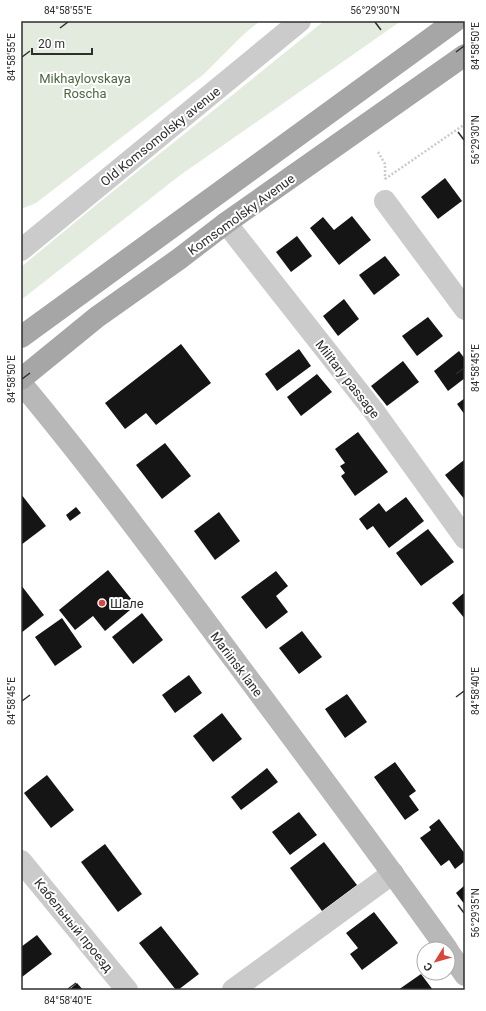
<svg xmlns="http://www.w3.org/2000/svg" width="486" height="1011" font-family="Roboto,sans-serif">
<style>
.green{fill:#e2ebdd}
.building{fill:#151515}
.lines{fill:none;stroke-linecap:round;stroke-linejoin:round}
.path{stroke:#cbcbcb;stroke-width:2.5;stroke-dasharray:2 2;stroke-linecap:butt}
.street{stroke:#cbcbcb;stroke-width:22}
.secondary{stroke:#b8b8b8;stroke-width:22}
.primary{stroke:#a6a6a6;stroke-width:22}
.ticks{fill:none;stroke:#2e2e2e;stroke-width:1.5}
.poi-dot{fill:#da463c;stroke:#fff;stroke-width:1.5}
.labels{text-anchor:middle;stroke-width:4;stroke-linejoin:round;paint-order:stroke}
.park-label{font-size:13px;fill:#4c673f;stroke:#fff}
.street-label{font-size:13px;fill:#2e2e2e;stroke:#fff}
.poi-label{font-size:13px;fill:#2e2e2e;stroke:#fff;text-anchor:start}
.neatline{fill:none;stroke:#2e2e2e;stroke-width:1.5}
.ticks-label{font-size:10px;text-anchor:middle;fill:#2e2e2e}
</style>
<rect width="100%" height="100%" fill="#fff"/>
<g class="green">
<path d="M21 21H260L244 34 204 74 36 203 21 209Z"/>
<path d="M324 21H401L179 176 21 300V267L96 205Z"/>
</g>
<g class="building">
<path d="M445 178 462 201 438 219 421 197Z"/>
<path d="M352 216 371 240 339 265 310 228 323 217 334 230Z"/>
<path d="M297 236 312 256 291 272 276 252Z"/>
<path d="M385 256 400 275 374 295 359 275Z"/>
<path d="M344 299 359 319 338 336 323 316Z"/>
<path d="M428 317 443 336 417 356 402 336Z"/>
<path d="M181 344 211 383 156 425 146 413 125 429 105 403Z"/>
<path d="M299 349 311 366 277 391 265 374Z"/>
<path d="M459 351 465 359V378L448 391 434 371Z"/>
<path d="M403 361 419 382 387 406 371 386Z"/>
<path d="M317 374 332 392 301 416 287 397Z"/>
<path d="M465 398V415L457 404Z"/>
<path d="M358 432 388 472 355 496 341 476 345 473 340 466 345 463 335 449Z"/>
<path d="M165 443 191 476 162 499 136 465Z"/>
<path d="M464 460 465 461V500L445 475Z"/>
<path d="M21 494 46 526 21 545Z"/>
<path d="M406 497 424 521 389 548 373 526 367 530 359 519 379 503 386 512Z"/>
<path d="M76 507 81 513 70 521 66 515Z"/>
<path d="M219 512 240 541 215 560 194 531Z"/>
<path d="M428 529 454 562 421 586 396 553Z"/>
<path d="M108 570 136 605 105 631 93 616 75 630 59 610Z"/>
<path d="M276 571 288 586 276 596 288 612 266 629 241 597Z"/>
<path d="M21 585 44 615 21 633Z"/>
<path d="M465 592V619L452 603Z"/>
<path d="M142 613 163 640 133 664 112 637Z"/>
<path d="M62 618 82 647 55 666 35 637Z"/>
<path d="M302 631 322 657 299 674 279 648Z"/>
<path d="M189 675 202 693 175 713 162 695Z"/>
<path d="M347 694 367 722 345 738 325 709Z"/>
<path d="M222 713 242 739 213 762 193 736Z"/>
<path d="M395 762 416 791 409 796 419 810 405 820 374 777Z"/>
<path d="M267 768 278 782 241 810 231 797Z"/>
<path d="M47 775 74 810 51 828 24 793Z"/>
<path d="M299 812 317 835 290 855 272 832Z"/>
<path d="M439 819 465 854V861L455 869 449 860 441 866 420 838 431 830 429 827Z"/>
<path d="M324 842 357 885 322 911 290 868Z"/>
<path d="M105 844 142 894 118 912 81 862Z"/>
<path d="M465 885V905L456 893Z"/>
<path d="M374 912 398 943 362 970 350 954 358 948 346 933Z"/>
<path d="M161 926 199 974 178 990H176L139 943Z"/>
<path d="M37 935 52 954 22 977 21 976V947Z"/>
<path d="M421 974 433 990H398Z"/>
<path d="M77 983 83 990H69Z"/>
</g>
<g class="lines">
<g class="path">
<path d="M378 152 385 164V179"/>
<path d="M385 179 465 124"/>
</g>
<g class="street">
<path d="M385 201 465 309"/>
<path d="M226 223 373 410 465 538"/>
<path d="M21 250 300 21"/>
<path d="M21 861 127 990"/>
<path d="M233 990 393 873"/>
</g>
<g class="secondary">
<path d="M21 383C96 473 166 568 236 662 307 757 378 852 447 949"/>
<path d="M448 951 465 975"/>
</g>
<g class="primary">
<path d="M21 337 455 21"/>
<path d="M21 379 97 317 179 259 226 223 465 55"/>
</g>
</g>
<path class="ticks" d="M375 22 381 30M60 28 68 22M456 52 464 46M22 57 30 51M458 132 464 140M456 374 464 368M22 379 30 373M456 697 464 691M22 701 30 695M458 905 464 913M68 989 76 983"/>
<circle class="poi-dot" cx="102" cy="603" r="4"/>
<g class="labels">
<g class="park-label">
<text x="85" y="83">Mikhaylovskaya<tspan x="85" dy="15">Roscha</tspan></text>
</g>
<g class="street-label">
<text transform="translate(160 136) rotate(-39)" y="5">Old Komsomolsky avenue</text>
<text transform="translate(241 214) rotate(-36)" y="5">Komsomolsky Avenue</text>
<text transform="translate(348 379) rotate(52)" y="5">Military passage</text>
<text transform="translate(237 664) rotate(53)" y="5">Mariinsk lane</text>
<text transform="translate(74 925) rotate(51)" y="5">Кабельный проезд</text>
</g>
<g class="poi-label">
<text x="110" y="608">Шале</text>
</g>
</g>
<rect width="486" height="1011" fill="none" stroke="#ffffff" stroke-width="44"/>
<g transform="translate(436 961) rotate(233)"><circle r="19" fill="#ffffff" stroke="#ababab"/>
<path d="M0-3L7 15L0 10L-7 15Z" fill="#da463c"/>
<text y="-6" font-size="11" font-weight="bold" text-anchor="middle" fill="#2e2e2e">С</text>
</g>
<path d="M32 48v6h60v-6" fill="none" stroke="#2e2e2e" stroke-width="2"/>
<text x="38" y="48" font-size="12" fill="#2e2e2e" stroke="#ffffff" stroke-width="3" paint-order="stroke">20 m</text>
<rect x="22" y="22" width="442" height="967" class="neatline"/>
<g class="ticks-label">
<text x="68" y="14">84°58'55"E</text>
<text x="375" y="14">56°29'30"N</text>
<text transform="translate(475 46) rotate(-90)" y="4">84°58'50"E</text>
<text transform="translate(11 57) rotate(-90)" y="4">84°58'55"E</text>
<text transform="translate(475 140) rotate(-90)" y="4">56°29'30"N</text>
<text transform="translate(475 368) rotate(-90)" y="4">84°58'45"E</text>
<text transform="translate(11 379) rotate(-90)" y="4">84°58'50"E</text>
<text transform="translate(475 691) rotate(-90)" y="4">84°58'40"E</text>
<text transform="translate(11 701) rotate(-90)" y="4">84°58'45"E</text>
<text transform="translate(475 913) rotate(-90)" y="4">56°29'35"N</text>
<text x="68" y="1004">84°58'40"E</text>
</g>
</svg>
